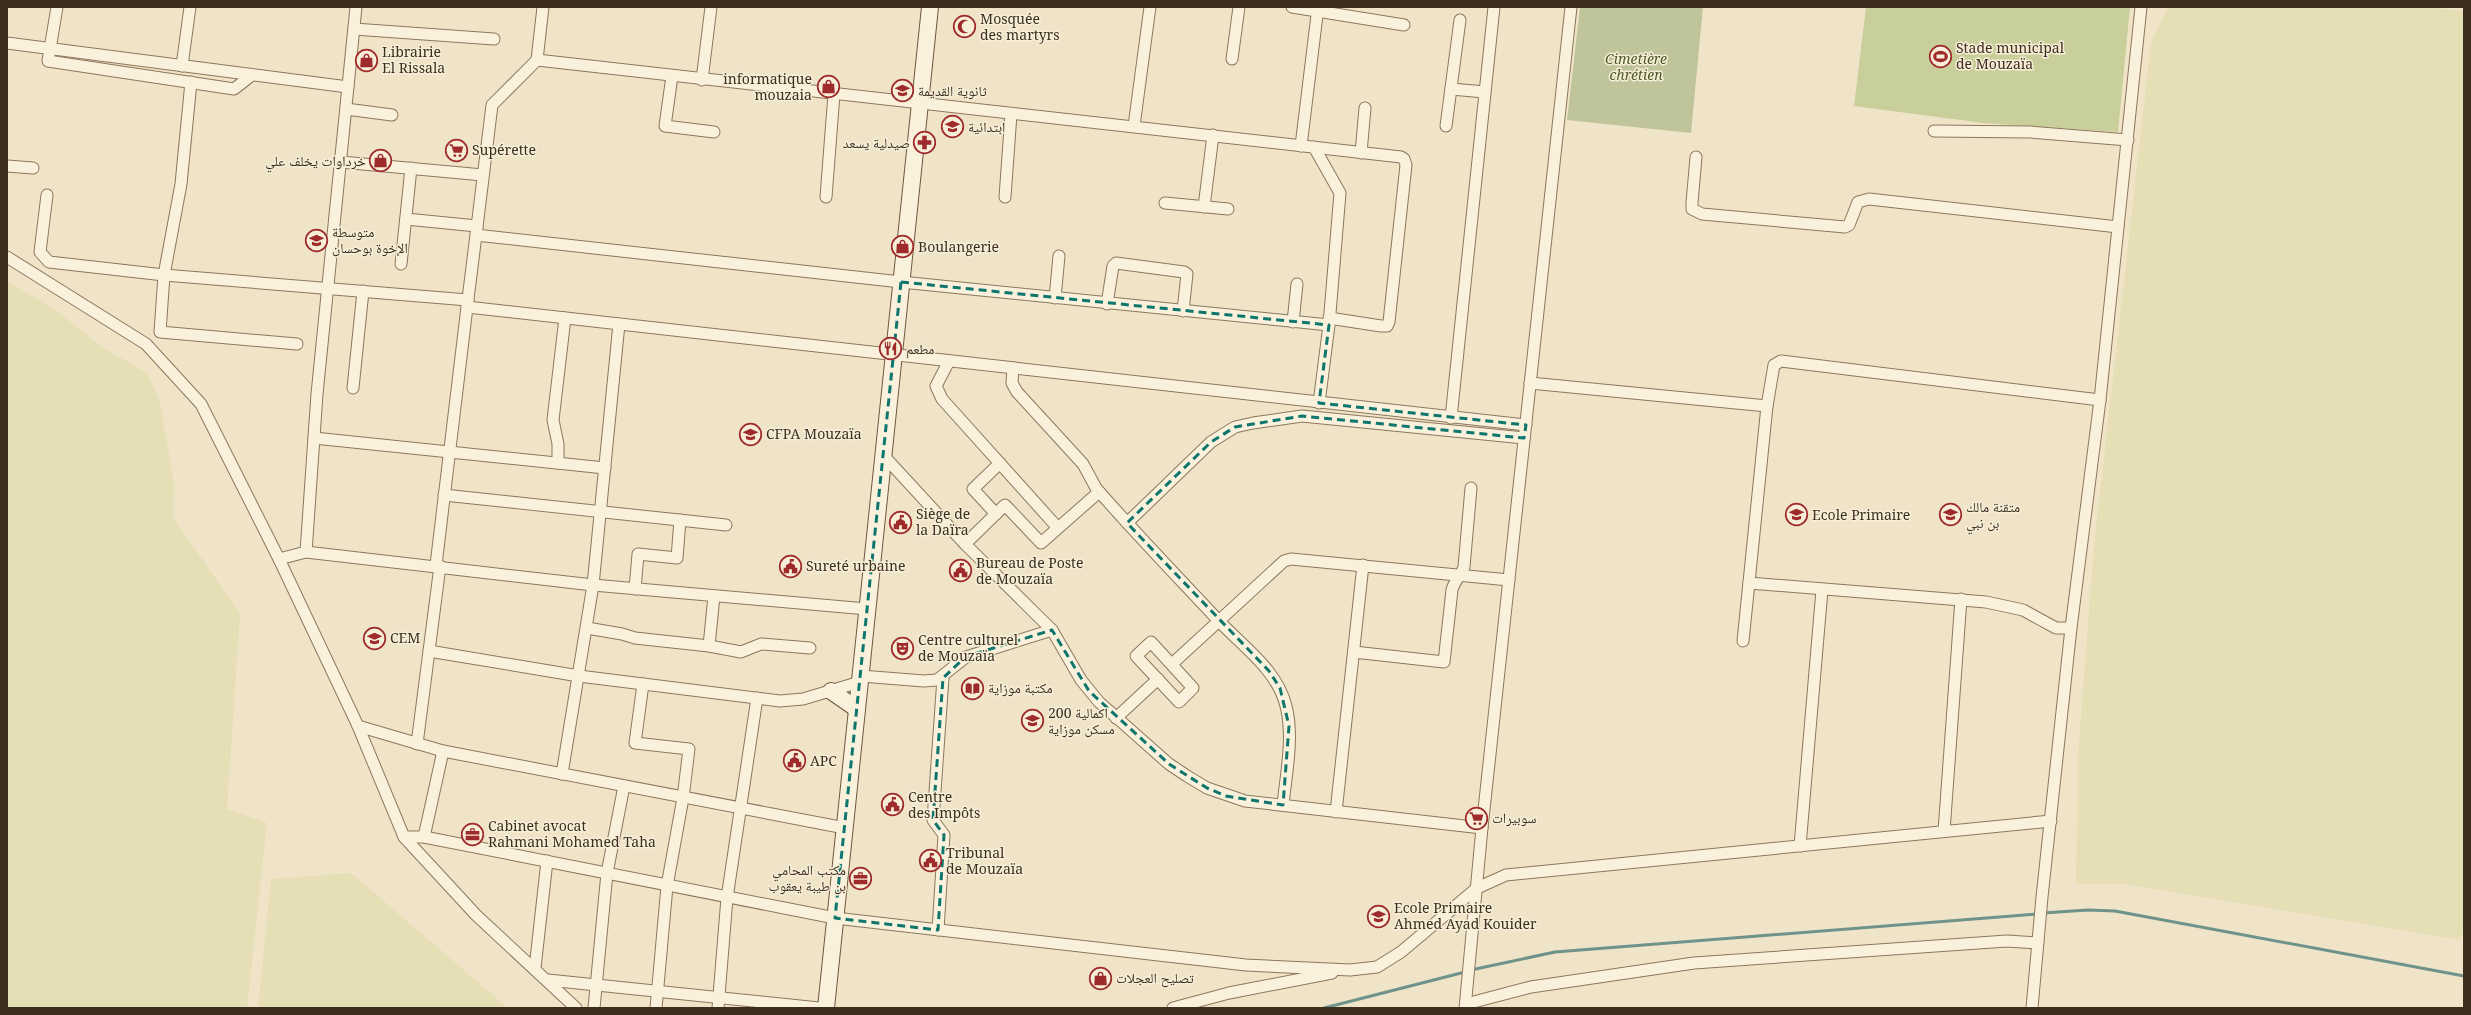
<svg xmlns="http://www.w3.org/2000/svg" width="2471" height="1015" font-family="'Noto Serif','Noto Naskh Arabic',serif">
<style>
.farmland{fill:#e6deb5}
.green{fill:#c9cf9b}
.cemetery{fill:#bfc49a}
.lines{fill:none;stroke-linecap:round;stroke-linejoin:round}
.stream{stroke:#6f938a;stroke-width:3}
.street-casing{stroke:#8d765c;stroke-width:13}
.secondary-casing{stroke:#6f573f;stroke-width:18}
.street{stroke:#faf1dc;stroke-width:11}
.secondary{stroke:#faf1dc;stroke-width:16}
.marked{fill:none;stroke:#0f766e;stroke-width:3;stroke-dasharray:8 5;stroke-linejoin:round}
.labels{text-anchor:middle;stroke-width:3;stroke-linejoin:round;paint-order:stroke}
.poi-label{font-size:14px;fill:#3d2e20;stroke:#f7eed8;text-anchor:start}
.park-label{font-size:14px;font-style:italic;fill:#4d5a26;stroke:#f7eed8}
</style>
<rect width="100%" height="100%" fill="#f0e4c8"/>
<g class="farmland">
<path d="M2168 7H2425L2464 11V930L2460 940 2124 884H2076L2078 756 2094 545 2151 43Z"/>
<path d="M7 281 57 311 102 347 147 373 160 402 174 484 173 517 240 614 227 809 267 823 247 1008H7Z"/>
<path d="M351 873 508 1008H258L271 879Z"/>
</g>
<path class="green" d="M1866 7H2130L2118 132 1983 123 1854 106Z"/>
<path class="cemetery" d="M1580 7H1703L1691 133 1567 120Z"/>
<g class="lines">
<g class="stream">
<path d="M2043 913 2088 910 2115 911 2464 976"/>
<path d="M1471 970 1555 952 2038 914"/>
<path d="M1324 1008 1465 972"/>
</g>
<defs>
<g id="street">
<path d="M57 7 48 61 234 89 252 75"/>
<path d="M543 7 537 60 1401 157 1404 159 1406 165 1389 322 1387 326H1381L1329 318"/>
<path d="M1292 7 1404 25"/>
<path d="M354 29 494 39"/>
<path d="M7 43 348 87"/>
<path d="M1232 59 1239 7"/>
<path d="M182 66 190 7"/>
<path d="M672 76 665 126 714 132"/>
<path d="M702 80 711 7"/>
<path d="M191 82 181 184 164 275 160 332 297 344"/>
<path d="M1451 89 1485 92"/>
<path d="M346 109 392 115"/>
<path d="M1134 126 1150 7"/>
<path d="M1446 126 1460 20"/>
<path d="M1934 131 2030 132 2128 140"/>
<path d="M1301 146 1318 7"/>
<path d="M1361 153 1365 108"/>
<path d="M1696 157 1692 203V209L1702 214 1845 227 1849 225 1858 202 1869 199 2118 227"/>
<path d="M341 162 483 175"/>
<path d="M7 166 33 168"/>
<path d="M47 195 40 252 49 262 164 275 468 300"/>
<path d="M826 197 834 94"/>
<path d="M1005 197 1011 114"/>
<path d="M1165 203 1228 209"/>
<path d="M1204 207 1213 135"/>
<path d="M406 219 477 226"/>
<path d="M476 235 492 105 537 60"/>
<path d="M7 257 146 344 201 404 279 559 358 726 404 837 476 915 576 1008"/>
<path d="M401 264 411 168"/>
<path d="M1055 298 1059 256"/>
<path d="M1107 304 1113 266 1116 263 1184 272 1187 274 1183 311"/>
<path d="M467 307 476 235 901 282 1329 325 1340 193 1314 147"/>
<path d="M1293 322 1297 284"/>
<path d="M949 361 936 386 942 399 1058 528"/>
<path d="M1013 368 1012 383 1017 392 1083 464 1096 488C1135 533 1177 576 1217 619 1242 646 1277 669 1286 706 1294 737 1286 774 1283 805"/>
<path d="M1530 383 1767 406"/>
<path d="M353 388 363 291"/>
<path d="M1319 403 1329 325"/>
<path d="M1451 418 1494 7"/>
<path d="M314 438 605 468"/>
<path d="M883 455 965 544 1052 630 1081 680 1099 702 1169 764 1187 776 1207 788 1245 801 1482 828"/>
<path d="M558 463V444L553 420 565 318"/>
<path d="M444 495 726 525"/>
<path d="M996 514 973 489 1000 463"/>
<path d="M1127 523 1211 442 1235 427 1253 423 1302 416 1524 438"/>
<path d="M965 544 1005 505 1041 543 1099 492"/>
<path d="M306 552 593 585 867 609"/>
<path d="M279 559 306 552 317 394 356 7"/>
<path d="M436 565 467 307 1526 425"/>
<path d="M1749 583 1986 602 2023 610 2056 628H2071"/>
<path d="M635 589 638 554 677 558 680 520"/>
<path d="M587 628 622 634 635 638 709 646 714 596"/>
<path d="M1743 641 1767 406 1774 365 1781 361 2100 400"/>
<path d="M1151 642 1193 688 1179 702 1136 656Z"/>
<path d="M709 646 741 652 761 644 810 648"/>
<path d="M429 651 579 676 780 701 803 699 860 682"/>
<path d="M1354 652 1444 662 1452 590C1454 581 1461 576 1464 567L1471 488"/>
<path d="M1172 664 1284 561 1291 559 1509 580"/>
<path d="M861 676 924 681 937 680 966 657 1052 630"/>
<path d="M643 684 635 743 689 749 683 798 667 886 656 1008"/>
<path d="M1116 718 1158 679"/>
<path d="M358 726 443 751 845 828"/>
<path d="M417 744 440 566"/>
<path d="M562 774 593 585 619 324"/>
<path d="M1336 812 1363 565"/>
<path d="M1944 831 1961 599"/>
<path d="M404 837H424L835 918 1246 965 1350 970 1377 967 1401 952 1477 888 1506 875 2051 821"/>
<path d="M424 837 443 751"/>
<path d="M1800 846 1822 590"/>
<path d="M938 930 944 835 933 820 943 678"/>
<path d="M535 968 547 861"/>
<path d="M548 980 819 1008"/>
<path d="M1466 1004 1531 987 1694 963 2007 941 2038 943"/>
<path d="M594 1008 607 873 624 786"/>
<path d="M718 1008 727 898 757 698"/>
<path d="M1173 1008 1229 993 1332 973"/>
<path d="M1465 1008 1482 828 1571 7"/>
<path d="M2032 1008 2042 897 2071 628 2100 400 2141 7"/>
</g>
<g id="secondary">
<path d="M831 691 857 709"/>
<path d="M826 1008 930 7"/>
</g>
</defs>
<use href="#street" class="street-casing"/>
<use href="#secondary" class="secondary-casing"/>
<use href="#street" class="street"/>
<use href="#secondary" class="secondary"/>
</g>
<path class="marked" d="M901 282 1329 325 1319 403 1526 425 1524 438 1302 416 1235 427 1211 442 1127 523 1269 671 1280 688 1289 726 1283 805 1226 796 1207 788 1169 764 1089 691 1052 630 974 654 961 661 943 678 933 820 944 835 938 930 835 918Z"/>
<defs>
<symbol id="mosque-ring" viewBox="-11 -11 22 22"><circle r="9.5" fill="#f7eed8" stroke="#9e2a2b" stroke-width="1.5"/><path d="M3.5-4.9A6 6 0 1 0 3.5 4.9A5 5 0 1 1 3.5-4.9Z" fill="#9e2a2b"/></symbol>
<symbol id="stadium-ring" viewBox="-11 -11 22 22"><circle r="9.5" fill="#f7eed8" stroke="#9e2a2b" stroke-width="1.5"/><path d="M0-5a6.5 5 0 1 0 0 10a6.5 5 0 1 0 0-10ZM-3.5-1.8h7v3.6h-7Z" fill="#9e2a2b"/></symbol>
<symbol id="shop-ring" viewBox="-11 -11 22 22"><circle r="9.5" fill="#f7eed8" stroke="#9e2a2b" stroke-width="1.5"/><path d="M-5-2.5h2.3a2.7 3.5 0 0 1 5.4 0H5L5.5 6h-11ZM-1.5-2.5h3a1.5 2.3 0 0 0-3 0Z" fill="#9e2a2b"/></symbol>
<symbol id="school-ring" viewBox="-11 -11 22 22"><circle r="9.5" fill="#f7eed8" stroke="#9e2a2b" stroke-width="1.5"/><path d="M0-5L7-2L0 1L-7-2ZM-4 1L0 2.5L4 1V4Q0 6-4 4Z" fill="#9e2a2b"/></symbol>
<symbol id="pharmacy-ring" viewBox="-11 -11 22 22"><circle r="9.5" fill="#f7eed8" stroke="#9e2a2b" stroke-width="1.5"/><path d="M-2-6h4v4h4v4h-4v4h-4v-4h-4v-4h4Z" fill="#9e2a2b"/></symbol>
<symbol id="supermarket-ring" viewBox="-11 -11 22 22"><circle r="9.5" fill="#f7eed8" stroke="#9e2a2b" stroke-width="1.5"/><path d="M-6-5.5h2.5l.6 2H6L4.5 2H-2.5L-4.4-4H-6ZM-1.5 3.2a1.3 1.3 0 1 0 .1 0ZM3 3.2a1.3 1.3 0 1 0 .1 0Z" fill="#9e2a2b"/></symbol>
<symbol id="restaurant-ring" viewBox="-11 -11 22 22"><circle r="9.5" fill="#f7eed8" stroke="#9e2a2b" stroke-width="1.5"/><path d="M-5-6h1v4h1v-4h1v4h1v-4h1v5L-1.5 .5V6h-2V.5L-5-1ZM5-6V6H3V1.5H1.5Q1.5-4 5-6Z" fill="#9e2a2b"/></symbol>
<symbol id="university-ring" viewBox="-11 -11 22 22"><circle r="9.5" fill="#f7eed8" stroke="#9e2a2b" stroke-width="1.5"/><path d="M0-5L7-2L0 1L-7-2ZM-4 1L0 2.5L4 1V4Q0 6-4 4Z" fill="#9e2a2b"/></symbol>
<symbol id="civic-ring" viewBox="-11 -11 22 22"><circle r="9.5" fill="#f7eed8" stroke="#9e2a2b" stroke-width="1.5"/><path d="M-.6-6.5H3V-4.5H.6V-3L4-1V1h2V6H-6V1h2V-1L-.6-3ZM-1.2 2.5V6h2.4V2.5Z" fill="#9e2a2b"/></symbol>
<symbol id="theatre-ring" viewBox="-11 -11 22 22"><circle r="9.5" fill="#f7eed8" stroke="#9e2a2b" stroke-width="1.5"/><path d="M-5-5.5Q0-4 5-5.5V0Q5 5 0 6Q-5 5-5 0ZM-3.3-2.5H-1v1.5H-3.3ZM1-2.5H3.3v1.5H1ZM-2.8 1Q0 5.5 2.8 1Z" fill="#9e2a2b"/></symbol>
<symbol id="library-ring" viewBox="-11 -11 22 22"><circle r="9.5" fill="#f7eed8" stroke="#9e2a2b" stroke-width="1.5"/><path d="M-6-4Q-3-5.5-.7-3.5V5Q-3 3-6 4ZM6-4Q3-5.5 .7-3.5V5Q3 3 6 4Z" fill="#9e2a2b"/></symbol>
<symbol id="office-ring" viewBox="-11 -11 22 22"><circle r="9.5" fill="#f7eed8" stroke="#9e2a2b" stroke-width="1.5"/><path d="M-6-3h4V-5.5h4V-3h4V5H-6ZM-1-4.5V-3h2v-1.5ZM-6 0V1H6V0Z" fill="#9e2a2b"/></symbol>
</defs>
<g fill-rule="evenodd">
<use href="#mosque-ring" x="952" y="14" width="25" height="25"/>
<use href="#stadium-ring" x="1928" y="44" width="25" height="25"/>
<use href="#shop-ring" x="354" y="48" width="25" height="25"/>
<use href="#shop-ring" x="816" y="74" width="25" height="25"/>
<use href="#school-ring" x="890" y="78" width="25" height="25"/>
<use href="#school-ring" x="940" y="114" width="25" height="25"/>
<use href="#pharmacy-ring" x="912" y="130" width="25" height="25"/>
<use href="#supermarket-ring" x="444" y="138" width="25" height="25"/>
<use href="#shop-ring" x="368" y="148" width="25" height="25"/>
<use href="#school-ring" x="304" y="228" width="25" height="25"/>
<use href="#shop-ring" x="890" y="234" width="25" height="25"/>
<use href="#restaurant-ring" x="878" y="336" width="25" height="25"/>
<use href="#university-ring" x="738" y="422" width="25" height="25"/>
<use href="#school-ring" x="1784" y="502" width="25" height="25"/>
<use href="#school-ring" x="1938" y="502" width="25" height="25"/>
<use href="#civic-ring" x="888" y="510" width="25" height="25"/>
<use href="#civic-ring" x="778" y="554" width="25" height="25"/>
<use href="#civic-ring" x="948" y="558" width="25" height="25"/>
<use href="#school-ring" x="362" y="626" width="25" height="25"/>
<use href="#theatre-ring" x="890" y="636" width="25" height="25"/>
<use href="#library-ring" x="960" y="676" width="25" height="25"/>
<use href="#school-ring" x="1020" y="708" width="25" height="25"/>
<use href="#civic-ring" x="782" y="748" width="25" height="25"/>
<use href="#civic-ring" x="880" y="792" width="25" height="25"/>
<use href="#supermarket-ring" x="1464" y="806" width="25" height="25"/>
<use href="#office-ring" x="460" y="822" width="25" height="25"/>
<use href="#civic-ring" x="918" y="848" width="25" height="25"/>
<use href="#office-ring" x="848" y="866" width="25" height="25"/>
<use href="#school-ring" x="1366" y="904" width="25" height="25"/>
<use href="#shop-ring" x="1088" y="966" width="25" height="25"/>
</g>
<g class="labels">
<g class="poi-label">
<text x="980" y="24">Mosquée<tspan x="980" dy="16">des martyrs</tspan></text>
<text x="1956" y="53">Stade municipal<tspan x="1956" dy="16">de Mouzaïa</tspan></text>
<text x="382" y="57">Librairie<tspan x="382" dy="16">El Rissala</tspan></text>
<text x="812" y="84" text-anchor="end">informatique<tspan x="812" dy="16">mouzaia</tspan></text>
<text x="918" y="96">ثانوية القديمة</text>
<text x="968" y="132">ابتدائية</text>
<text x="910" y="148" text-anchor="end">صيدلية يسعد</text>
<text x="472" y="155">Supérette</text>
<text x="366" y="166" text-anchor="end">خرداوات يخلف علي</text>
<text x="332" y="237">متوسطة<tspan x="332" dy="16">الإخوة بوحسان</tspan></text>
<text x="918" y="252">Boulangerie</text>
<text x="906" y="354">مطعم</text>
<text x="766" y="439">CFPA Mouzaïa</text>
<text x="1966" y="512">متقنة مالك<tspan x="1966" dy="16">بن نبي</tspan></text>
<text x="916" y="519">Siège de<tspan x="916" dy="16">la Daïra</tspan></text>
<text x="1812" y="520">Ecole Primaire</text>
<text x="976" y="568">Bureau de Poste<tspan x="976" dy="16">de Mouzaïa</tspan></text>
<text x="806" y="571">Sureté urbaine</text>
<text x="390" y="643">CEM</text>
<text x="918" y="645">Centre culturel<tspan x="918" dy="16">de Mouzaïa</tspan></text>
<text x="988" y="693">مكتبة موزاية</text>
<text x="1048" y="718">اكمالية 200<tspan x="1048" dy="16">مسكن موزاية</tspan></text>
<text x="810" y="766">APC</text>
<text x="908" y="802">Centre<tspan x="908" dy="16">des Impôts</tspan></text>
<text x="1492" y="823">سوبيرات</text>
<text x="488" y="831">Cabinet avocat<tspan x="488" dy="16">Rahmani Mohamed Taha</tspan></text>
<text x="946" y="858">Tribunal<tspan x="946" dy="16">de Mouzaïa</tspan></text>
<text x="846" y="875" text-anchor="end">مكتب المحامي<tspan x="846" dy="16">بن طيبة يعقوب</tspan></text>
<text x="1394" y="913">Ecole Primaire<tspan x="1394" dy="16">Ahmed Ayad Kouider</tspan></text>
<text x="1116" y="983">تصليح العجلات</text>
</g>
<g class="park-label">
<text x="1636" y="64">Cimetière<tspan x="1636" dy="16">chrétien</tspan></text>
</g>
</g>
<rect width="2471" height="1015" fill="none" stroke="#3d2e20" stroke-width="16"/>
</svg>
